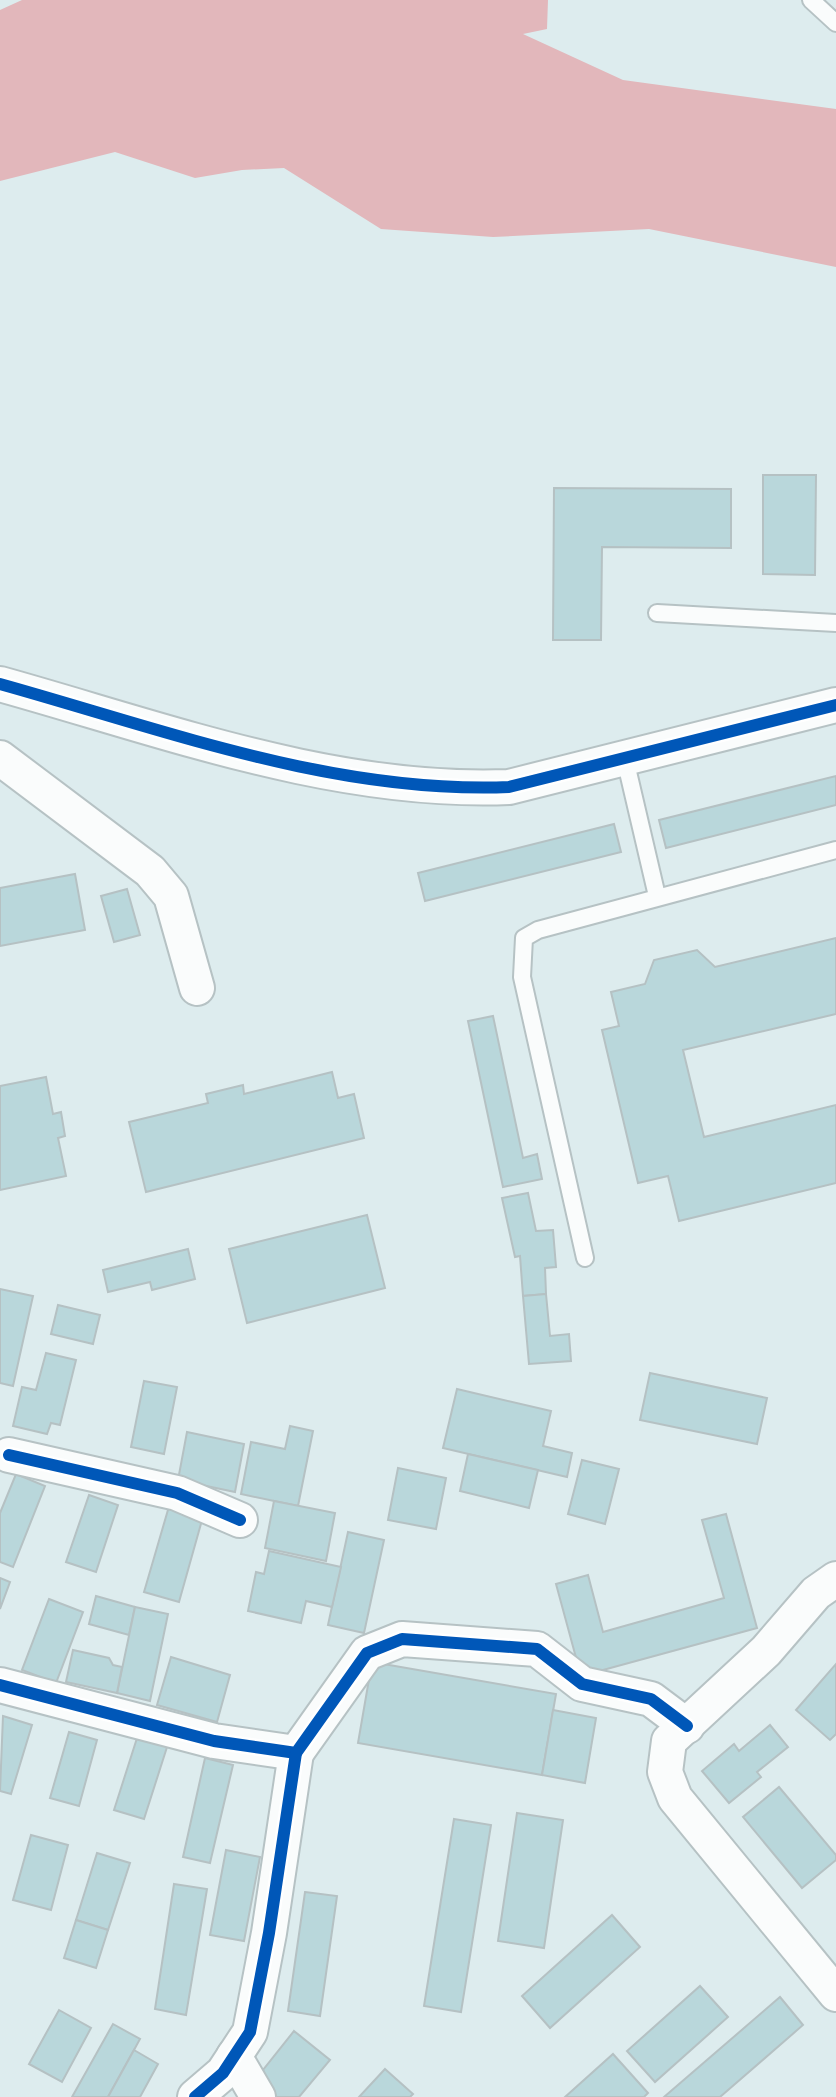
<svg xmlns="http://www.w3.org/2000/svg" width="836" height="2097" font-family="Inter,sans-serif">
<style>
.forest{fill:#e2b7bb}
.building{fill:#b9d7db;stroke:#b5c1c3;stroke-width:2}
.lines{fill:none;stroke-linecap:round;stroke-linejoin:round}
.service-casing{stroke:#b6c2c4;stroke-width:20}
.minor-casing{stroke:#b6c2c4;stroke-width:38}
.service{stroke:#fafcfc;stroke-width:16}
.minor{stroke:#fafcfc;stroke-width:34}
.cycleway-casing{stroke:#fff;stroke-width:17}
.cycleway{stroke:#0057b8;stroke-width:12}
</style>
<rect width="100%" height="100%" fill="#ddecee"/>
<path class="forest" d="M22 0H548L547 29 523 34 623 80 836 109V267L649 229 493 237 381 229 284 168 242 170 195 178 115 152 0 181V10Z"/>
<g class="building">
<path d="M763 475H816L815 575 763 574Z"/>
<path d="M554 488 731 489V548L602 547 601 640H553Z"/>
<path d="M836 776V805L666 848 659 820Z"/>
<path d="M614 824 621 852 425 901 418 873Z"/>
<path d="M75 874 85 930 0 946V888Z"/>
<path d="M127 889 140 935 114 942 101 896Z"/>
<path d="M836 938V1014L683 1050 704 1137 836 1105V1183L679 1221 668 1176 638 1183 602 1030 619 1026 611 992 645 984 654 960 697 950 715 967Z"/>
<path d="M493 1016 523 1158 537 1154 542 1179 503 1187 468 1021Z"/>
<path d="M332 1072 338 1098 354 1094 364 1138 146 1192 129 1122 208 1103 206 1094 243 1085 244 1094Z"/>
<path d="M46 1077 53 1114 61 1112 65 1136 58 1138 66 1176 0 1190V1086Z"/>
<path d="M528 1193 536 1231 553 1230 556 1267 545 1268 546 1294 523 1296 520 1256 515 1257 502 1198Z"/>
<path d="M367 1215 385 1288 247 1323 229 1249Z"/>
<path d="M188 1249 195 1279 152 1290 150 1282 108 1292 103 1270Z"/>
<path d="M0 1289 33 1296 13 1386 0 1383Z"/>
<path d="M546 1294 550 1336 569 1334 571 1361 529 1364 523 1296Z"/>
<path d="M58 1305 100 1315 93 1344 51 1334Z"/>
<path d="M46 1353 76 1360 60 1425 51 1423 47 1434 13 1426 22 1387 36 1390Z"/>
<path d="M650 1373 767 1398 757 1444 640 1420Z"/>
<path d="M144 1381 177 1387 164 1454 131 1447Z"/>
<path d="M457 1389 551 1411 543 1446 572 1453 567 1477 443 1448Z"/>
<path d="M290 1426 313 1431 298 1506 241 1494 251 1442 285 1449Z"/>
<path d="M187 1432 244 1444 235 1492 178 1480Z"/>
<path d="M468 1454 538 1470 529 1508 460 1491Z"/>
<path d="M582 1460 619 1469 605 1524 568 1514Z"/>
<path d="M398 1468 446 1478 436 1529 388 1520Z"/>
<path d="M16 1474 45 1486 13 1567 0 1562V1513Z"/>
<path d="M89 1495 118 1505 96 1572 66 1562Z"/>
<path d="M274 1501 335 1513 326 1561 265 1548Z"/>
<path d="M170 1503 204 1513 179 1602 144 1592Z"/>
<path d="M726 1514 757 1628 581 1676 556 1584 588 1575 603 1632 724 1598 702 1520Z"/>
<path d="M348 1532 384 1540 364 1633 328 1625Z"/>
<path d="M269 1551 341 1567 332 1607 306 1601 301 1623 248 1611 256 1572 264 1574Z"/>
<path d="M0 1578 10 1582 0 1609Z"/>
<path d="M96 1596 135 1607 129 1635 89 1624Z"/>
<path d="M49 1599 83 1612 56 1683 22 1670Z"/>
<path d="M135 1607 168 1614 150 1701 117 1693Z"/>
<path d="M73 1650 109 1658 113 1665 122 1667 117 1693 66 1682Z"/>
<path d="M171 1657 230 1675 217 1722 157 1705Z"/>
<path d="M372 1662 556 1694 542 1775 358 1743Z"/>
<path d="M836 1664V1734L830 1740 796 1710Z"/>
<path d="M553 1710 596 1718 585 1783 542 1775Z"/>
<path d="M3 1716 32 1725 11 1794 0 1791Z"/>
<path d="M770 1725 788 1747 757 1772 761 1777 729 1803 702 1771 734 1744 739 1751Z"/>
<path d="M69 1732 97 1740 79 1806 50 1798Z"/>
<path d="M138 1735 168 1744 144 1819 114 1810Z"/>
<path d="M205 1758 233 1765 210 1863 183 1857Z"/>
<path d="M779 1787 836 1855V1860L802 1888 743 1817Z"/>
<path d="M517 1813 563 1820 544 1948 498 1941Z"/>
<path d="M454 1819 491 1825 461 2012 424 2006Z"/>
<path d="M31 1835 68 1845 51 1910 13 1900Z"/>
<path d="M226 1850 260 1857 244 1941 210 1935Z"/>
<path d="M97 1853 130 1863 108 1930 76 1920Z"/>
<path d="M174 1884 207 1889 186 2015 155 2009Z"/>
<path d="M305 1892 337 1896 320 2016 288 2011Z"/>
<path d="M612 1915 640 1947 550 2028 522 1996Z"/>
<path d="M76 1920 108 1930 96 1968 64 1958Z"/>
<path d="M700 1986 728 2017 655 2082 627 2051Z"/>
<path d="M780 1997 803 2025 720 2097H664Z"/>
<path d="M59 2010 91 2028 62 2082 29 2064Z"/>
<path d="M113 2024 140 2039 134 2050 108 2097H72Z"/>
<path d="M294 2031 330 2060 299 2097H271L263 2070Z"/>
<path d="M134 2050 158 2064 140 2097H108Z"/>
<path d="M613 2054 648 2093 644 2097H565Z"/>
<path d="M385 2069 413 2094 410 2097H359Z"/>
</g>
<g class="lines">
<defs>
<g id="service">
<path d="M811 0 836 23"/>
<path d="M657 613 836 623"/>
<path d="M625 759 657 896"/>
<path d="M585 1258 522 977 524 938 538 930 836 850"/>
</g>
<g id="minor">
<path d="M0 684C165 730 335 794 509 787L836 705"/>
<path d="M0 758 150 871 171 896 197 988"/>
<path d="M9 1455 177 1493 240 1520"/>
<path d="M836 1579 816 1593 766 1651 669 1741 665 1772 675 1798 836 1994"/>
<path d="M0 1685 214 1741 296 1753 367 1653 402 1639 537 1649 582 1684 651 1699 687 1726"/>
<path d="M234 2056 258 2097"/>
<path d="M195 2097 223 2073 250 2032 269 1933 296 1753"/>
</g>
</defs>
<use href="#service" class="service-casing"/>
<use href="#minor" class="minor-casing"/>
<use href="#service" class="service"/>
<use href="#minor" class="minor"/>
<defs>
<g id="cycleway">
<path d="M0 684C165 730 335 794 509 787L836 705"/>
<path d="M9 1455 177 1493 240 1520"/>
<path d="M0 1685 214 1741 296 1753 367 1653 402 1639 537 1649 582 1684 651 1699 687 1726"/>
<path d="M195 2097 223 2073 250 2032 269 1933 296 1753"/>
</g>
</defs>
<use href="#cycleway" class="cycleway-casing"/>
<use href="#cycleway" class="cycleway"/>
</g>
</svg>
